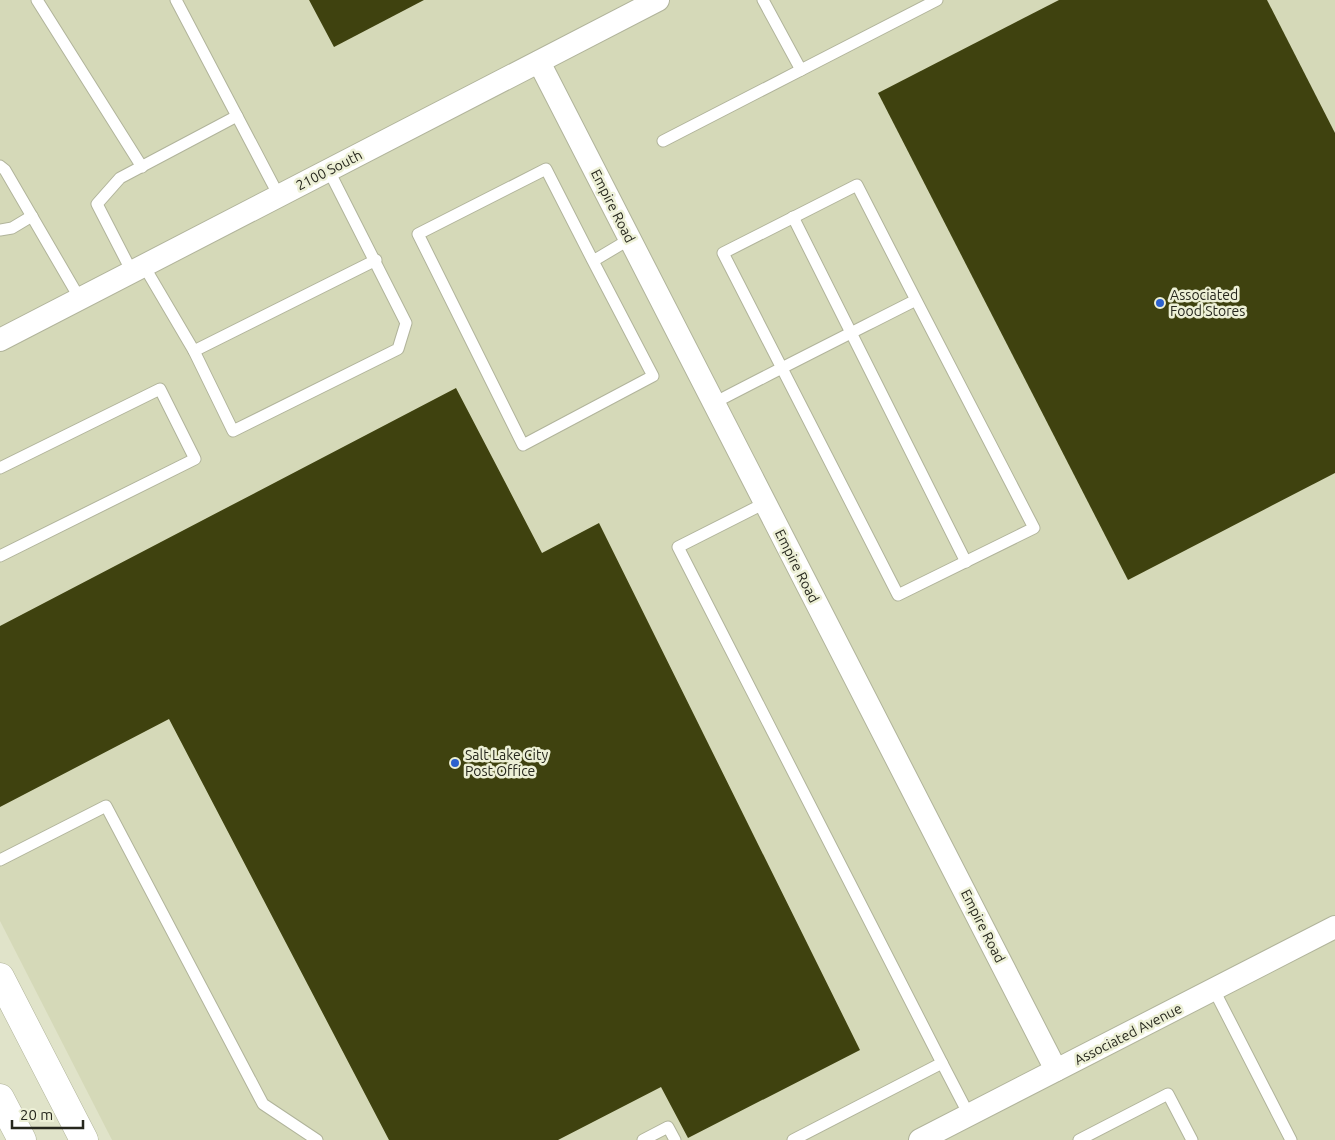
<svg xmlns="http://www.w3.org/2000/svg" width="1335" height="1140" font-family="Ubuntu,sans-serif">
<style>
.built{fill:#d5d9b8}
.building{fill:#3f420f}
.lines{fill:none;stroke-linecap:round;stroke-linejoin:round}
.lane-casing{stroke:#b1b49b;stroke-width:13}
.street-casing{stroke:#b1b49b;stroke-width:24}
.primary-casing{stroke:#b1b49b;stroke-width:29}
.lane{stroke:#fff;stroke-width:11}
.street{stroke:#fff;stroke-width:22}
.primary{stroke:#fff;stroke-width:28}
.poi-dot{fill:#2c61cf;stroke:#edf0d6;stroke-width:2}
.labels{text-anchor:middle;stroke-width:5;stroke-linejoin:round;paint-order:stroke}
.street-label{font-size:14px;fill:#26271d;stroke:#edf0d6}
.poi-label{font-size:14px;fill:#26271d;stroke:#edf0d6;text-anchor:start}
</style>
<rect width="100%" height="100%" fill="#e0e3c9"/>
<path class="built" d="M0 0H1335V1140H112L0 921Z"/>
<g class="building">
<path d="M309 0H424L334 47Z"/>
<path d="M1059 0H1267L1335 133V473L1128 580 878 93Z"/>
<path d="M456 388 542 553 599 523 860 1050 688 1138 661 1087 558 1140H389L169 719 0 807V626Z"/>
</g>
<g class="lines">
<defs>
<g id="lane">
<path d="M37 0 142 167"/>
<path d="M176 0 279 196"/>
<path d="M763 0 801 70 937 0"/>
<path d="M663 141 801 70"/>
<path d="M0 166 5 170 80 299"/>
<path d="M793 217 966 562"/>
<path d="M0 230 12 228 32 216"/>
<path d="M593 261 546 169 418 234 523 445 653 376 593 261 630 239"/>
<path d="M144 266 194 351 233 431 398 349 406 323 329 171"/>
<path d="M132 272 97 204 120 178 237 116"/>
<path d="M194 351 376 260"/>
<path d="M714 403C781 368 849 334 916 300L857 185 723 253 898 595 1034 528 916 300"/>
<path d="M0 468 160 389 195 459 0 556"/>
<path d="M765 503 678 547 942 1063 793 1140"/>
<path d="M0 860 106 806 263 1104 317 1140"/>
<path d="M1214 990 1291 1140"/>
<path d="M942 1063 969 1115"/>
<path d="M643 1140 668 1127 675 1140"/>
<path d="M1079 1140 1168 1094 1192 1140"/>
</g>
<g id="street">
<path d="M539 62 1056 1070"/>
<path d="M0 340 658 0"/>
<path d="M920 1140 1335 927"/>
</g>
<g id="primary">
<path d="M0 977 84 1140"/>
<path d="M0 1098 22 1140"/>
</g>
</defs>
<use href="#lane" class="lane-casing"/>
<use href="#street" class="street-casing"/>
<use href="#primary" class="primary-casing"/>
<use href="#lane" class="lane"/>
<use href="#street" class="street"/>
<use href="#primary" class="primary"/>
</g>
<g class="poi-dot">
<circle cx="1160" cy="303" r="5"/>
<circle cx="455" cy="763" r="5"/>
</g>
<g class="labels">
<g class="street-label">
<text transform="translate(329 170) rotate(-27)" y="5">2100 South</text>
<text transform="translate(613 206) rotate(63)" y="5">Empire Road</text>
<text transform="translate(797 566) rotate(63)" y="5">Empire Road</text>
<text transform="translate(983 926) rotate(63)" y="5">Empire Road</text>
<text transform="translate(1128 1034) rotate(-27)" y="5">Associated Avenue</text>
</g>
<g class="poi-label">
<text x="1170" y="300">Associated<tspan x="1170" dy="16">Food Stores</tspan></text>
<text x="465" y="760">Salt Lake City<tspan x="465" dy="16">Post Office</tspan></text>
</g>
</g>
<path d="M12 1120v8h71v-8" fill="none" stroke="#26271d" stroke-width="2.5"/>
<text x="20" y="1120" font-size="15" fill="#26271d" stroke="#edf0d6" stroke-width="4" paint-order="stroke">20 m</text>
</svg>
